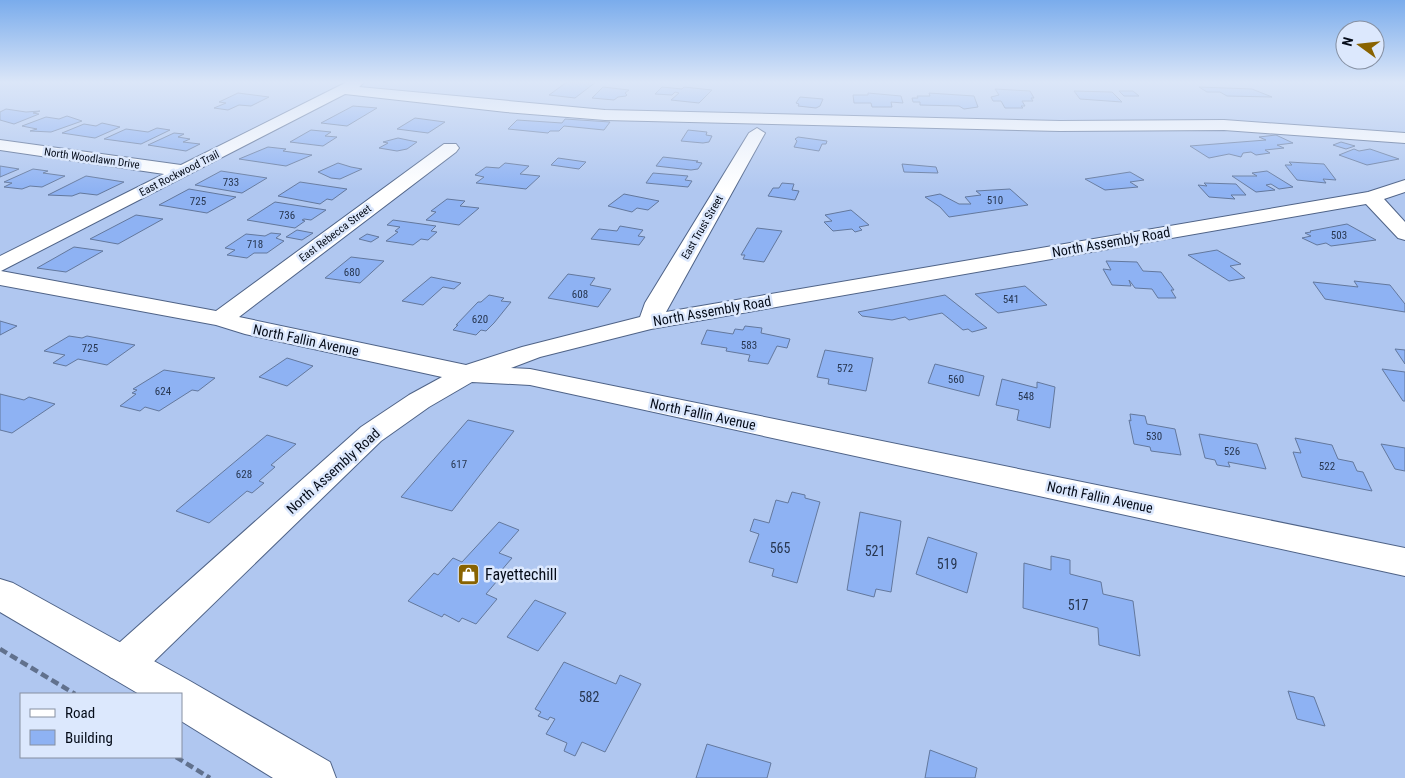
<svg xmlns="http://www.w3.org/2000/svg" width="1405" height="778" font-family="'Roboto Condensed',sans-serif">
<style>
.building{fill:#8eb2f3;stroke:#63789d}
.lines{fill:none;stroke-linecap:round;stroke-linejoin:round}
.street-casing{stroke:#4f6387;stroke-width:2}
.secondary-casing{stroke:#4f6387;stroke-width:2}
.path{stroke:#61718d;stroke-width:4.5;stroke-dasharray:8 4;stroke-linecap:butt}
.street{fill:#fff;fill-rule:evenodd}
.secondary{fill:#fff;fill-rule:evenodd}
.labels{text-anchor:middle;stroke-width:5;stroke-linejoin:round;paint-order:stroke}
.far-street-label{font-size:11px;fill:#050c19;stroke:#dce8fd}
.number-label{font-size:11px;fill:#273650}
.street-label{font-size:14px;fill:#050c19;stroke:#dce8fd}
.near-number-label{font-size:14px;fill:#273650}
.near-poi-label{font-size:16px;fill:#050c19;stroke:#dce8fd;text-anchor:start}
</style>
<rect width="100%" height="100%" fill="#b0c7f0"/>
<g class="building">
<path d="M567 82H596L575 98 549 95Z"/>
<path d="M603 87 629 90 625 93 627 95 626 96 618 97 614 100 592 98Z"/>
<path d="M662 87 682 89 684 87 712 90 699 103 671 100 679 93 675 92 672 95 655 94Z"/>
<path d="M1199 87 1252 89 1272 97 1227 96 1220 92H1207Z"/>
<path d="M995 89 1030 91 1034 98H1031L1033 101H1022L1025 106H1021L1023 108H1005L1001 101H993L991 97 999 95Z"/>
<path d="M1074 91 1112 92 1122 102 1080 99Z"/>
<path d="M1119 91H1133L1139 96H1124Z"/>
<path d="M238 93 269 97 251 106 239 105 228 110 214 108 226 103 219 102Z"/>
<path d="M868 93 901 96 903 103 891 102 892 107H872L871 103H854L853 95H868Z"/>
<path d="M929 93 974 96 978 107 964 109 959 106 920 105V102H913L912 98H918L917 96H930Z"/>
<path d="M800 97 823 99 820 106 816 108 798 106 799 104 796 103Z"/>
<path d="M353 106 377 108 347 126 321 123Z"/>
<path d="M6 109 26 112 40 111 33 113 39 114 14 124 0 120V112Z"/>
<path d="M67 116 82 121 51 132 30 131 37 129 22 126 46 117 59 119Z"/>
<path d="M415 118 445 122 428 133 397 129Z"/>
<path d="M565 119 610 122 604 130 564 126 559 131H550L548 133 508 129 517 120 562 123Z"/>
<path d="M102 123 120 127 95 138 62 133 84 124 96 126Z"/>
<path d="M157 128 170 130 141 144 104 139 126 129 148 132Z"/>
<path d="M311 130 331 132 325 136 337 137 323 146 290 142Z"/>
<path d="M688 130 707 132 706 135 712 136 709 142 703 143 681 141Z"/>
<path d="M174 133 184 134 178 137 190 139 183 142 200 144 186 151 148 145Z"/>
<path d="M1276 135 1293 143 1277 145 1284 148 1265 150 1270 153 1256 155 1251 152 1243 153 1241 157 1229 154 1209 158 1190 146 1266 140 1259 137Z"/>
<path d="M798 137 827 141 826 144H822L819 151 794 147 797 141 795 139Z"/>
<path d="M398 138 417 142 407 149 397 151 379 148 388 143 383 142Z"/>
<path d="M1341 142 1355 146 1346 149 1333 145Z"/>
<path d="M268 147 286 149 283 151 312 155 286 166 239 159Z"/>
<path d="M1354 149 1359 151 1370 149 1399 159 1367 165 1339 155Z"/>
<path d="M663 157 698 161 696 162 702 163 698 169 691 170 656 166Z"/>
<path d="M558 158 586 162 579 169 551 165Z"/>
<path d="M1289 162 1324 164 1336 180 1323 179 1326 183 1297 180 1285 165H1292Z"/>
<path d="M338 163 351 167 362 169 340 179 331 178 318 172Z"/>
<path d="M505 163 529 166 520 174 540 176 526 189 476 183 484 177 475 175 486 167 499 168Z"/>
<path d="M902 164 936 167 938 173 904 172Z"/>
<path d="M0 166 19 169 0 177Z"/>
<path d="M33 169 48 171 43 173 65 176 42 187 30 186 22 189 4 187 12 183 4 182Z"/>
<path d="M221 171 267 178 242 193 195 185Z"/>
<path d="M1267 171 1293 187 1279 189 1271 184 1266 185 1275 190 1256 192 1232 176H1257L1252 173Z"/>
<path d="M1130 172 1144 180 1130 182 1138 187 1105 190 1085 179Z"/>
<path d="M653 173 688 176 685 180 692 181 688 187 646 183Z"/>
<path d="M86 176 124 182 97 195 80 193 72 196 48 195Z"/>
<path d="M300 182 347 189 332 200 327 199 320 204 278 196Z"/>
<path d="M782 183 794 184 792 190 799 191 795 200 768 196 773 188H779Z"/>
<path d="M1204 183 1236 184 1246 195H1231L1235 199 1209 197 1198 185 1207 186Z"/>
<path d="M189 189 236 197 207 213 159 205Z"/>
<path d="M1010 189 1028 205 949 217 940 207 925 197 940 194 959 204H971L965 197 981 195 976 191Z"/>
<path d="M624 194 659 201 648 210 637 208 632 212 608 206Z"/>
<path d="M447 199 465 201 460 206 479 208 459 225 426 220 436 212 431 211Z"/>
<path d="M275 202 326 210 311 220 304 219 302 220 305 221 295 228 247 220Z"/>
<path d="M851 210 869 225 859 227 862 230 855 232 852 229 833 231 824 222 832 221 825 215Z"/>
<path d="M136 215 163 219 118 244 90 239Z"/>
<path d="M393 220 436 226 431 231 437 232 428 240 421 239 413 245 386 241 398 232 395 231 400 227 387 225Z"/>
<path d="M1347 224 1376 240 1331 246 1326 243 1317 245 1302 238 1311 236 1305 233 1311 232 1310 231Z"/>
<path d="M620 226 643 230 638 236 645 237 639 245 591 239 599 229 617 231Z"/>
<path d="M757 228 782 231 764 262 743 259 745 255H741Z"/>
<path d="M297 230 313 233 302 240 286 237Z"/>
<path d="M271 233 281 234 276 238 284 241 267 253H254L247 258 227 255 235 250 225 248 246 234 265 236Z"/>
<path d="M367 234 379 237 371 242 359 239Z"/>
<path d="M74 247 103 251 66 272 37 268Z"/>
<path d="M1217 250 1241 264 1230 266 1245 278 1229 281 1188 255Z"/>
<path d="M351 257 384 261 360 283 325 278Z"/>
<path d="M1106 261 1137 262 1143 271 1161 272 1174 290H1171L1176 298H1158L1152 289 1135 288 1129 280 1131 286 1112 285 1103 269 1111 270Z"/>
<path d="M568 274 595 278 590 285 611 289 598 307 548 298Z"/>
<path d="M431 277 461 283 454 289 443 287 423 305 402 301Z"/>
<path d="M1354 281 1390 285 1405 304V312L1325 299 1313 282 1358 287Z"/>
<path d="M1025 286 1047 305 998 313 975 294Z"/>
<path d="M489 295 504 298 501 301 511 302 494 323 486 331 481 330 476 335 453 330 458 325H456L478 302H481Z"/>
<path d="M945 295 987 328 972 332 968 329 963 330 942 313 909 320 905 317 892 320 862 316 858 312Z"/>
<path d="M0 321 17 326 0 335Z"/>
<path d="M745 326 762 328 761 333 790 339 787 348 777 346 768 364 748 361 750 355 726 351 727 348 701 344 707 330 733 334 735 329 743 330Z"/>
<path d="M69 336 82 338 87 336 135 345 107 365 78 359 66 366 53 363 65 355 44 351Z"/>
<path d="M1395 349 1405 350V364Z"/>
<path d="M825 350 873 358 866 391 828 384 829 379 817 377Z"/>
<path d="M287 358 313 366 287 386 259 377Z"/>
<path d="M935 364 984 376 979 396 928 383Z"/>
<path d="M1382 369 1405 372V401H1403Z"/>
<path d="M164 370 215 378 198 391 192 390 159 411 145 407 140 411 120 406 136 394 132 393 137 390 133 389Z"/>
<path d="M1002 379 1037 388V382L1055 387 1050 428 1017 420 1019 410 996 405Z"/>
<path d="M0 394 24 400 29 397 55 404 12 433 0 430Z"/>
<path d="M1130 414 1145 416 1147 424 1175 429 1181 455 1151 451 1150 447 1134 444 1129 420 1131 421Z"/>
<path d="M468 420 514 431 452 511 401 497Z"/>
<path d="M1199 434 1257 444 1266 469 1228 462 1230 467 1217 465 1215 460 1205 458Z"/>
<path d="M267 435 296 444 271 465 275 467 259 481 264 483 252 493 247 491 209 523 176 511Z"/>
<path d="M1295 438 1332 445 1338 459 1353 462 1357 471 1363 472 1372 491 1302 477 1293 452 1301 453Z"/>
<path d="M1381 444 1405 448V471L1395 469Z"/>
<path d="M792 492 805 495V498L820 502 797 583 772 576 774 569 749 562 759 534 750 531 754 519 769 523 776 500 788 503Z"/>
<path d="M860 512 901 521 891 592 876 589 874 597 847 590Z"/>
<path d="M499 522 519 530 499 553 512 558 494 579 497 581 486 594 497 599 476 624 462 618 459 622 444 614 442 617 408 601 434 573 438 575 453 558 462 562Z"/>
<path d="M928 537 977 553 967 593 916 574Z"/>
<path d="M1051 556 1070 560V574L1101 582 1103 594 1133 601 1140 656 1099 645 1098 628 1023 608 1024 563 1051 570Z"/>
<path d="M535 600 566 613 538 651 507 637Z"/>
<path d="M564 662 616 684 620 675 641 684 605 752 582 742 575 756 564 751 567 743 546 734 555 719 550 717 548 720 538 716 541 712 535 709Z"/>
<path d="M1288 691 1314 697 1325 726 1297 719Z"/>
<path d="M707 744 771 763 767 778H696Z"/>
<path d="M930 750 977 768 975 778H925Z"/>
</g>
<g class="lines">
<defs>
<path id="street" d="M347 82H364L359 87 605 110 1060 121 1224 120 1405 133V143L1224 130 1060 131 605 120 506 112 345 94 1 271 216 311 444 144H456L459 148 456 152 239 317 466 365 522 347 640 317 645 303 749 133 757 128 765 133 666 312 1368 192 1405 180V192L1384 199 1405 222V240L1398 238 1366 204 651 329 540 357 511 368 530 369 1405 548V576L530 385 472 382 429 407 381 441 138 677 124 682 110 677 104 664 110 651 361 427 409 395 442 377 245 334 216 325 0 285V256L164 174 0 150V140L181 165Z"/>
<path id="secondary" d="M0 579 13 583 190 681 330 762 336 778H273L181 721V694H139L0 612Z"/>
</defs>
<use href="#street" class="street-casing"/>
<use href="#secondary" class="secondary-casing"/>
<g class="path">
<path d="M0 649 75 694"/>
<path d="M176 757 210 778"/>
</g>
<use href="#street" class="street"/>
<use href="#secondary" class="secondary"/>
</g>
<linearGradient id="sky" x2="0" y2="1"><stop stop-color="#7aacec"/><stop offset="0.43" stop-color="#dbe6f8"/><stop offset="1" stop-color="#dbe6f8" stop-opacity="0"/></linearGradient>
<rect width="1405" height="191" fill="url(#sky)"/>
<defs>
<symbol id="shop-square" viewBox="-11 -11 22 22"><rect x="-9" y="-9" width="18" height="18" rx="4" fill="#896301" stroke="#dce8fd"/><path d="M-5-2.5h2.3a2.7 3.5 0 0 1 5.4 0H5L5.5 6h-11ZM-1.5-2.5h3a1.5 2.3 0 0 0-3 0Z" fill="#fff"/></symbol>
</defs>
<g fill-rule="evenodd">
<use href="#shop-square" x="456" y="562" width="25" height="25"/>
</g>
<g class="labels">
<g class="far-street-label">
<text transform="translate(92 158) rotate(8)" y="4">North Woodlawn Drive</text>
<text transform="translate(179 173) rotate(-27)" y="4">East Rockwood Trail</text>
<text transform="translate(702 227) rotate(-60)" y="4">East Trust Street</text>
<text transform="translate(335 233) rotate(-37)" y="4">East Rebecca Street</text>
</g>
<g class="number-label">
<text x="231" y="186">733</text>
<text x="995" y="204">510</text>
<text x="198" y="205">725</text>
<text x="287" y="219">736</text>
<text x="1339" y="239">503</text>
<text x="255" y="248">718</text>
<text x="352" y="276">680</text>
<text x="580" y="298">608</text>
<text x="1011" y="303">541</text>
<text x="480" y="323">620</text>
<text x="749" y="349">583</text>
<text x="90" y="352">725</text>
<text x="845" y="372">572</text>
<text x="956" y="383">560</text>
<text x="163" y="395">624</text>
<text x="1026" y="400">548</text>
<text x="1154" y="440">530</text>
<text x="1232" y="455">526</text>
<text x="459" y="468">617</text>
<text x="1327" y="470">522</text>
<text x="244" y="478">628</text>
</g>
<g class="street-label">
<text transform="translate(1111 242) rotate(-10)" y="5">North Assembly Road</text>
<text transform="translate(712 311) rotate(-10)" y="5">North Assembly Road</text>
<text transform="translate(306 340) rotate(12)" y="5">North Fallin Avenue</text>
<text transform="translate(703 414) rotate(12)" y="5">North Fallin Avenue</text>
<text transform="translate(333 471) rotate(-42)" y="5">North Assembly Road</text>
<text transform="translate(1100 497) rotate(12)" y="5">North Fallin Avenue</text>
</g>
<g class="near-number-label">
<text x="780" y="553">565</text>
<text x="875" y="556">521</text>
<text x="947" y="569">519</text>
<text x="1078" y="610">517</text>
<text x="589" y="702">582</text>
</g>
<g class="near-poi-label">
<text x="485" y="580">Fayettechill</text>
</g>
</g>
<rect x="20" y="693" width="162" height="65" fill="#dce8fd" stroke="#8690a2"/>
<rect x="30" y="709" width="25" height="8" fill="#ffffff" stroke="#8690a2"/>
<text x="65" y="718" font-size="15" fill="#050c19">Road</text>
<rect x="30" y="730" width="25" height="15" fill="#8eb2f3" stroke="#8690a2"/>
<text x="65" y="743" font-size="15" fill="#050c19">Building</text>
<g transform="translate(1360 45) rotate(285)"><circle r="24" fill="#dce8fd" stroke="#8690a2"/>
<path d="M0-4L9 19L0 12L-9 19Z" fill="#896301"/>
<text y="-8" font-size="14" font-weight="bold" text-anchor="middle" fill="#050c19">N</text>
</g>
</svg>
